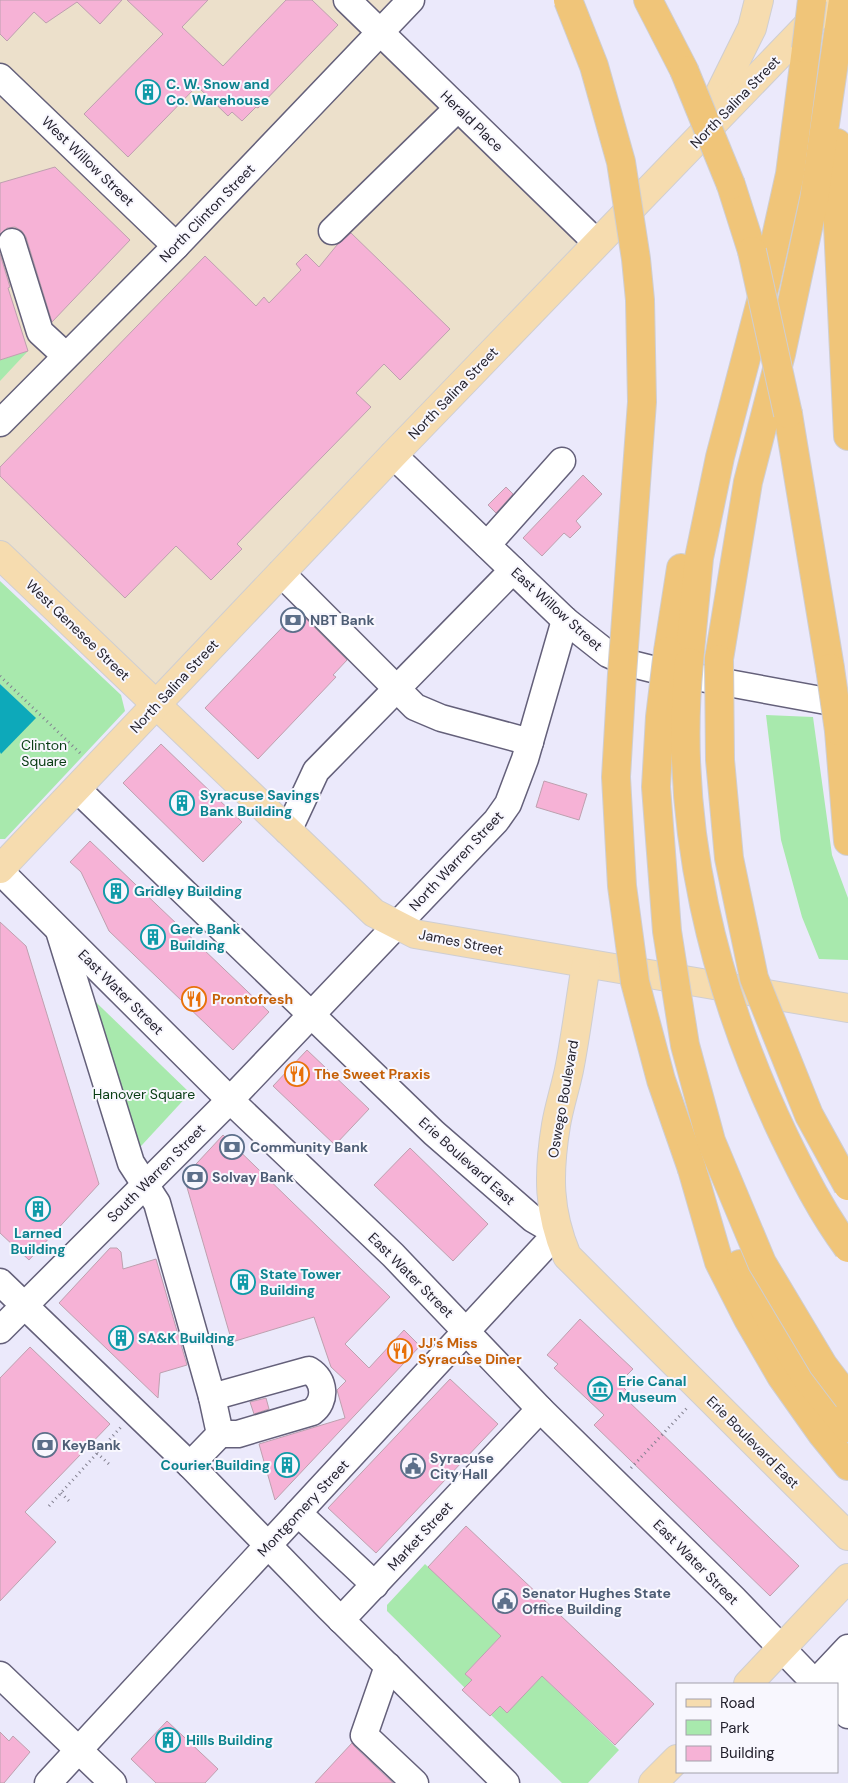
<svg xmlns="http://www.w3.org/2000/svg" width="848" height="1783" font-family="'DM Sans',sans-serif">
<style>
.commercial{fill:#ece0cb}
.green{fill:#a8e9ad}
.water{fill:#0da9ba}
.building{fill:#f6b2d6;stroke:#bea0af}
.lines{fill:none;stroke-linecap:round;stroke-linejoin:round}
.minor-casing{stroke:#64607a;stroke-width:29}
.major-casing{stroke:#cfced1;stroke-width:30}
.highway-casing{stroke:#cfced1;stroke-width:30}
.path{stroke:#838190;stroke-width:3;stroke-dasharray:1 4;stroke-linecap:butt}
.minor{stroke:#fff;stroke-width:26}
.major{stroke:#f6dcaf;stroke-width:28}
.highway{stroke:#f0c579;stroke-width:28}
.highway-bridge-casing{stroke:#cfced1;stroke-width:30;stroke-linecap:butt}
.highway-bridge{stroke:#f0c579;stroke-width:28}
.labels{text-anchor:middle;stroke-width:4;stroke-linejoin:round;paint-order:stroke}
.culture-label{font-size:14px;font-weight:bold;fill:#0d838f;stroke:#f8f7fe;text-anchor:start}
.street-label{font-size:14px;fill:#24222e;stroke:#f8f7fe}
.service-label{font-size:14px;font-weight:bold;fill:#4e5e75;stroke:#f8f7fe;text-anchor:start}
.park-label{font-size:14px;fill:#083c13;stroke:#f8f7fe}
.food-label{font-size:14px;font-weight:bold;fill:#c56008;stroke:#f8f7fe;text-anchor:start}
</style>
<rect width="100%" height="100%" fill="#ebe9fb"/>
<path class="commercial" d="M0 0H411L381 32 597 243 156 706 0 555Z"/>
<g class="green">
<path d="M28 351 0 381V360Z"/>
<path d="M0 581 121 695 125 711 5 839H0V752L35 718 0 684Z"/>
<path d="M766 715 813 717 832 855 848 898V960L819 959 802 917 781 840Z"/>
<path d="M75 982 190 1093 130 1158Z"/>
<path d="M425 1564 501 1636 466 1673 472 1680 465 1688 387 1611V1605Z"/>
<path d="M542 1676 619 1750 588 1783H562L491 1715 500 1706 507 1712Z"/>
</g>
<path class="water" d="M0 684 36 718 1 754 0 752Z"/>
<g class="building">
<path d="M0 0H122L100 24 77 2 46 23 34 12 7 41 0 34Z"/>
<path d="M127 0H208L182 27 223 66 286 0H312L338 25 258 108 256 107 242 121 232 112 228 116 197 86 128 157 84 114 163 34Z"/>
<path d="M55 167 130 240 52 322 26 237 22 231 15 227 7 228 0 234V183Z"/>
<path d="M351 233 450 329 400 380 384 364 356 393 371 407 237 544 242 549 211 580 176 546 125 598 0 476V467L205 256 256 306 264 297 269 303 301 270 296 264 306 254 319 267 337 245Z"/>
<path d="M0 254 10 287 8 288 28 351 0 360Z"/>
<path d="M583 475 602 494 576 521 581 527 570 538 564 533 542 556 523 538Z"/>
<path d="M506 487 513 494 496 513 488 505Z"/>
<path d="M298 611 347 660 333 675 336 677 258 759 205 708Z"/>
<path d="M161 744 242 822 203 862 123 783Z"/>
<path d="M544 781 587 794 579 820 536 807Z"/>
<path d="M90 841 269 1012 233 1050 109 931 81 872 70 862Z"/>
<path d="M0 922 26 946 99 1184 29 1260 0 1233Z"/>
<path d="M307 1050 369 1109 335 1145 273 1086Z"/>
<path d="M223 1135 390 1297 345 1344 369 1368 404 1330 420 1346 275 1500 259 1444 345 1418 337 1390 346 1381 331 1367 314 1317 232 1342 184 1177Z"/>
<path d="M410 1148 488 1224 453 1261 374 1185Z"/>
<path d="M110 1248H117L121 1252 123 1269 156 1259 187 1365 160 1373 158 1398 59 1303Z"/>
<path d="M580 1319 633 1369 619 1383 630 1394 626 1399 799 1566 770 1596 594 1425 604 1415 554 1368 558 1364 547 1355Z"/>
<path d="M30 1347 110 1424 25 1512 56 1542 0 1601V1378Z"/>
<path d="M450 1379 498 1424 376 1553 328 1508Z"/>
<path d="M266 1398 269 1409 254 1414 250 1402Z"/>
<path d="M466 1526 654 1704 615 1745 542 1676 507 1713 500 1706 490 1716 462 1690 472 1680 465 1674 501 1636 428 1567Z"/>
<path d="M167 1721 218 1769 205 1783H156L131 1759Z"/>
<path d="M0 1732 9 1741 13 1736 30 1752 4 1783H0Z"/>
<path d="M352 1743 354 1746 393 1783H315Z"/>
</g>
<g class="lines">
<defs>
<g id="minor">
<path d="M347 0 597 243"/>
<path d="M0 77 176 246"/>
<path d="M332 231 458 108"/>
<path d="M12 242 40 332 66 356"/>
<path d="M0 423 176 246 411 0"/>
<path d="M393 455 565 620 608 654 628 663 652 669 848 705"/>
<path d="M487 545 562 461"/>
<path d="M281 573 415 707 441 718 530 742"/>
<path d="M288 831 316 771 513 570"/>
<path d="M0 871 230 1100 393 1255 540 1409 733 1598 816 1684"/>
<path d="M60 934 131 1163 157 1203 212 1397 220 1434 190 1465"/>
<path d="M0 1282 190 1465 329 1608 506 1783"/>
<path d="M0 1330 230 1100 496 821 508 804 525 759 565 620"/>
<path d="M212 1397 309 1370C325 1380 327 1401 312 1412L238 1434H220"/>
<path d="M298 1513 375 1585"/>
<path d="M341 1620 540 1409"/>
<path d="M388 1666 364 1735 415 1783"/>
<path d="M0 1675 113 1783"/>
<path d="M815 1683 848 1648"/>
<path d="M837 1690 848 1678"/>
<path d="M837 1704 848 1715"/>
<path d="M48 1783 557 1233 533 1219 434 1133 77 789"/>
</g>
<g id="major">
<path d="M708 117 752 28 759 0"/>
<path d="M0 555 374 913 415 934 848 1008"/>
<path d="M0 869 393 455 832 0"/>
<path d="M586 965C580 1000 576 1035 569 1070 565 1089 559 1107 556 1125 548 1174 548 1211 567 1256L848 1536"/>
<path d="M748 1684 848 1578"/>
<path d="M653 1783 677 1759"/>
</g>
<g id="highway">
<path d="M648 0 684 70"/>
<path d="M837 143 836 183 848 436"/>
<path d="M731 185 752 251"/>
<path d="M788 414 830 668"/>
<path d="M668 651 681 568"/>
<path d="M719 659 748 482 781 354 814 200 843 0"/>
<path d="M689 662 699 558 720 457 766 282 790 174 806 49"/>
<path d="M839 731 848 841"/>
<path d="M692 1169 719 1262 748 1319 781 1376 822 1434 848 1466"/>
<path d="M740 1264 777 1332 808 1380 848 1428"/>
</g>
</defs>
<use href="#minor" class="minor-casing"/>
<use href="#major" class="major-casing"/>
<use href="#highway" class="highway-casing"/>
<g class="path">
<path d="M0 676 81 754"/>
<path d="M97 1453 111 1466"/>
<path d="M631 1468 688 1407"/>
<path d="M61 1493 71 1503"/>
<path d="M49 1506 121 1427"/>
</g>
<use href="#minor" class="minor"/>
<use href="#major" class="major"/>
<use href="#highway" class="highway"/>
<defs>
<g id="highway-bridge">
<path d="M568 0 594 66 621 162 636 259 640 300 642 402 622 674 616 777 622 886 635 982 661 1080 692 1169"/>
<path d="M806 49 812 0"/>
<path d="M684 70 731 185"/>
<path d="M752 251 788 414"/>
<path d="M668 651 660 717 656 787 667 931 685 1045 711 1141 762 1263 823 1365 848 1398"/>
<path d="M719 659 720 760 729 858 754 978 809 1115 848 1186"/>
<path d="M689 662C673 825 714 990 784 1136 803 1175 822 1213 848 1248"/>
<path d="M830 668 839 731"/>
</g>
</defs>
<use href="#highway-bridge" class="highway-bridge-casing"/>
<use href="#highway-bridge" class="highway-bridge"/>
</g>
<defs>
<symbol id="building-ring" viewBox="-11 -11 22 22"><circle r="9.5" fill="#f8f7fe" stroke="#0f9aa8" stroke-width="1.5"/><path d="M-4-6H4V6H1V3H-1V6H-4ZM-2.5-4.3h1.7v1.8h-1.7ZM.8-4.3h1.7v1.8H.8ZM-2.5-1h1.7V.8h-1.7ZM.8-1h1.7V.8H.8Z" fill="#0f9aa8"/></symbol>
<symbol id="bank-ring" viewBox="-11 -11 22 22"><circle r="9.5" fill="#f8f7fe" stroke="#5c6f8a" stroke-width="1.5"/><path d="M-6-4H6V4H-6ZM0-2.3a2.3 2.3 0 1 0 0 4.6a2.3 2.3 0 1 0 0-4.6Z" fill="#5c6f8a"/></symbol>
<symbol id="restaurant-ring" viewBox="-11 -11 22 22"><circle r="9.5" fill="#f8f7fe" stroke="#e8710a" stroke-width="1.5"/><path d="M-5-6h1v4h1v-4h1v4h1v-4h1v5L-1.5 .5V6h-2V.5L-5-1ZM5-6V6H3V1.5H1.5Q1.5-4 5-6Z" fill="#e8710a"/></symbol>
<symbol id="museum-ring" viewBox="-11 -11 22 22"><circle r="9.5" fill="#f8f7fe" stroke="#0f9aa8" stroke-width="1.5"/><path d="M0-6L6-3V-2H-6V-3ZM-5-1h2V3h-2ZM-1-1h2V3h-2ZM3-1h2V3H3ZM-6 4H6V6H-6Z" fill="#0f9aa8"/></symbol>
<symbol id="civic-ring" viewBox="-11 -11 22 22"><circle r="9.5" fill="#f8f7fe" stroke="#5c6f8a" stroke-width="1.5"/><path d="M-.6-6.5H3V-4.5H.6V-3L4-1V1h2V6H-6V1h2V-1L-.6-3ZM-1.2 2.5V6h2.4V2.5Z" fill="#5c6f8a"/></symbol>
</defs>
<g fill-rule="evenodd">
<use href="#building-ring" x="134" y="78" width="28" height="28"/>
<use href="#bank-ring" x="279" y="606" width="28" height="28"/>
<use href="#building-ring" x="168" y="789" width="28" height="28"/>
<use href="#building-ring" x="102" y="877" width="28" height="28"/>
<use href="#building-ring" x="139" y="923" width="28" height="28"/>
<use href="#restaurant-ring" x="180" y="985" width="28" height="28"/>
<use href="#restaurant-ring" x="283" y="1060" width="28" height="28"/>
<use href="#bank-ring" x="218" y="1133" width="28" height="28"/>
<use href="#bank-ring" x="181" y="1163" width="28" height="28"/>
<use href="#building-ring" x="24" y="1195" width="28" height="28"/>
<use href="#building-ring" x="229" y="1268" width="28" height="28"/>
<use href="#building-ring" x="107" y="1324" width="28" height="28"/>
<use href="#restaurant-ring" x="386" y="1337" width="28" height="28"/>
<use href="#museum-ring" x="586" y="1375" width="28" height="28"/>
<use href="#bank-ring" x="31" y="1431" width="28" height="28"/>
<use href="#building-ring" x="273" y="1451" width="28" height="28"/>
<use href="#civic-ring" x="399" y="1452" width="28" height="28"/>
<use href="#civic-ring" x="491" y="1587" width="28" height="28"/>
<use href="#building-ring" x="154" y="1726" width="28" height="28"/>
</g>
<g class="labels">
<g class="culture-label">
<text x="166" y="89">C. W. Snow and<tspan x="166" dy="16">Co. Warehouse</tspan></text>
<text x="200" y="800">Syracuse Savings<tspan x="200" dy="16">Bank Building</tspan></text>
<text x="134" y="896">Gridley Building</text>
<text x="170" y="934">Gere Bank<tspan x="170" dy="16">Building</tspan></text>
<text x="38" y="1238" text-anchor="middle">Larned<tspan x="38" dy="16">Building</tspan></text>
<text x="260" y="1279">State Tower<tspan x="260" dy="16">Building</tspan></text>
<text x="138" y="1343">SA&amp;K Building</text>
<text x="618" y="1386">Erie Canal<tspan x="618" dy="16">Museum</tspan></text>
<text x="270" y="1470" text-anchor="end">Courier Building</text>
<text x="186" y="1745">Hills Building</text>
</g>
<g class="street-label">
<text transform="translate(735 102) rotate(-46)" y="5">North Salina Street</text>
<text transform="translate(472 121) rotate(44)" y="5">Herald Place</text>
<text transform="translate(88 161) rotate(44)" y="5">West Willow Street</text>
<text transform="translate(207 213) rotate(-46)" y="5">North Clinton Street</text>
<text transform="translate(453 393) rotate(-46)" y="5">North Salina Street</text>
<text transform="translate(557 609) rotate(42)" y="5">East Willow Street</text>
<text transform="translate(78 630) rotate(44)" y="5">West Genesee Street</text>
<text transform="translate(174 686) rotate(-47)" y="5">North Salina Street</text>
<text transform="translate(456 861) rotate(-47)" y="5">North Warren Street</text>
<text transform="translate(461 942) rotate(11)" y="5">James Street</text>
<text transform="translate(121 992) rotate(45)" y="5">East Water Street</text>
<text transform="translate(563 1099) rotate(-80)" y="5">Oswego Boulevard</text>
<text transform="translate(467 1161) rotate(42)" y="5">Erie Boulevard East</text>
<text transform="translate(156 1173) rotate(-45)" y="5">South Warren Street</text>
<text transform="translate(411 1275) rotate(45)" y="5">East Water Street</text>
<text transform="translate(753 1442) rotate(45)" y="5">Erie Boulevard East</text>
<text transform="translate(303 1508) rotate(-47)" y="5">Montgomery Street</text>
<text transform="translate(420 1536) rotate(-47)" y="5">Market Street</text>
<text transform="translate(696 1562) rotate(45)" y="5">East Water Street</text>
</g>
<g class="service-label">
<text x="310" y="625">NBT Bank</text>
<text x="250" y="1152">Community Bank</text>
<text x="212" y="1182">Solvay Bank</text>
<text x="62" y="1450">KeyBank</text>
<text x="430" y="1463">Syracuse<tspan x="430" dy="16">City Hall</tspan></text>
<text x="522" y="1598">Senator Hughes State<tspan x="522" dy="16">Office Building</tspan></text>
</g>
<g class="park-label">
<text x="44" y="750">Clinton<tspan x="44" dy="16">Square</tspan></text>
<text x="144" y="1099">Hanover Square</text>
</g>
<g class="food-label">
<text x="212" y="1004">Prontofresh</text>
<text x="314" y="1079">The Sweet Praxis</text>
<text x="418" y="1348">JJ's Miss<tspan x="418" dy="16">Syracuse Diner</tspan></text>
</g>
</g>
<rect x="676" y="1683" width="162" height="90" fill="#f8f7fe" stroke="#a3a2ab"/>
<rect x="686" y="1699" width="25" height="8" fill="#f6dcaf" stroke="#a3a2ab"/>
<text x="720" y="1708" font-size="15" fill="#24222e">Road</text>
<rect x="686" y="1720" width="25" height="15" fill="#a8e9ad" stroke="#a3a2ab"/>
<text x="720" y="1733" font-size="15" fill="#24222e">Park</text>
<rect x="686" y="1746" width="25" height="15" fill="#f6b2d6" stroke="#a3a2ab"/>
<text x="720" y="1758" font-size="15" fill="#24222e">Building</text>
</svg>
